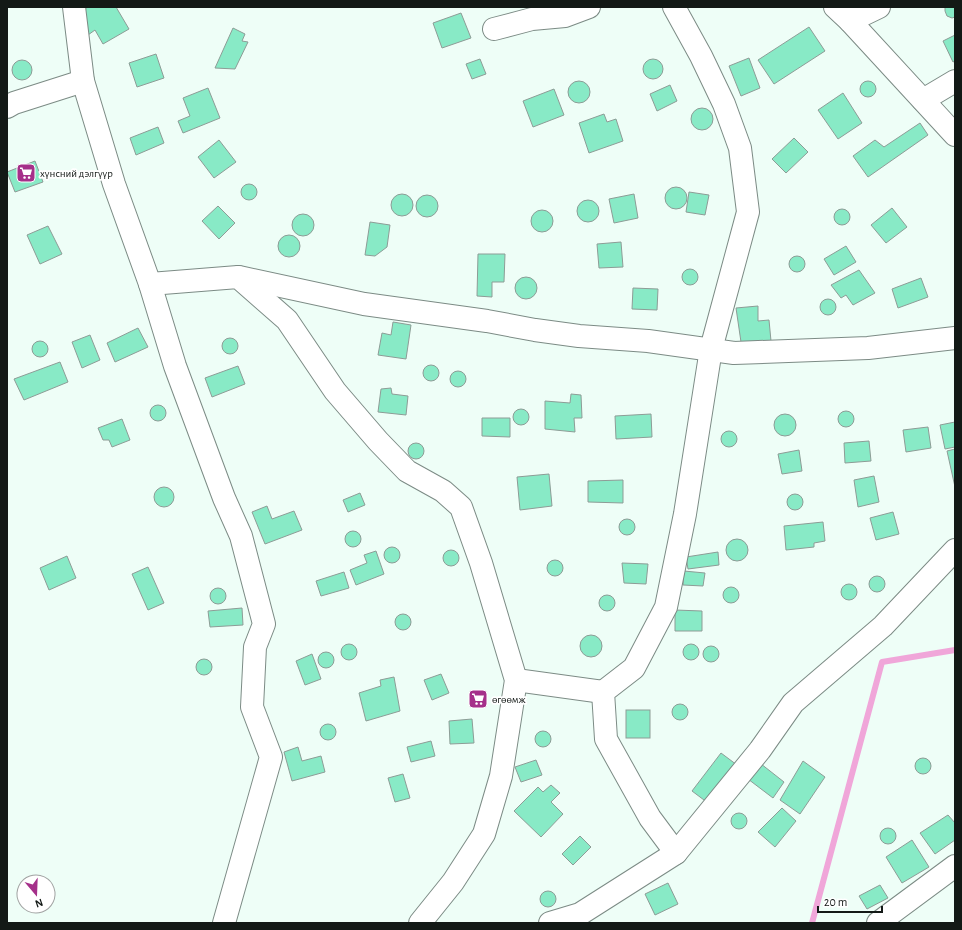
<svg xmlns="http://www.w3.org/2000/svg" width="962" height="930" font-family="'Alegreya Sans',sans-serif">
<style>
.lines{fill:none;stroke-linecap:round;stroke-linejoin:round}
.stream{stroke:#f0a6d9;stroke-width:6}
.building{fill:#88eac6;stroke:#8d9c96}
.minor-casing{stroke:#7c8b85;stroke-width:24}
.minor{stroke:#fff;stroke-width:22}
.labels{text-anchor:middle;stroke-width:3.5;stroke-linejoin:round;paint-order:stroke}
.poi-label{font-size:11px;fill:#131916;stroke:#fff;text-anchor:start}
</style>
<rect width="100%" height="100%" fill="#eefef7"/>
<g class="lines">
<path class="stream" d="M812 923 882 662 955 650"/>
</g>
<g class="building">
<path d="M88 7H116L129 29 103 44 95 30 88 35 76 14Z"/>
<path d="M945 7H955V17L952 18 947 16 945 11Z"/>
<path d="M461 13 471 38 442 48 433 23Z"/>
<path d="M809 27 825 51 774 84 758 60Z"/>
<path d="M233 28 245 34 242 41 248 42 235 69 215 68Z"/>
<path d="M955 35V61L953 62 943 41Z"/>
<path d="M156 54 164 78 137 87 129 63Z"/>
<path d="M749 58 760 88 741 96 729 66Z"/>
<path d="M480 59 486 74 472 79 466 64Z"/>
<circle cx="653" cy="69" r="10"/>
<circle cx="22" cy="70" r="10"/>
<circle cx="579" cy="92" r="11"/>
<circle cx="868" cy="89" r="8"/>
<path d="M670 85 677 101 657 111 650 94Z"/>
<path d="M208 88 220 118 183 133 178 121 190 116 183 98Z"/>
<path d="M554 89 564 115 533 127 523 101Z"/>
<path d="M843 93 862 123 838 139 818 110Z"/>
<circle cx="702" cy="119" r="11"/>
<path d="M604 114 607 122 616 119 623 141 589 153 579 123Z"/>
<path d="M920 123 928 135 868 177 853 156 875 140 884 147Z"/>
<path d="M158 127 164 143 136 155 130 138Z"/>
<path d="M794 138 808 152 786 173 772 159Z"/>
<path d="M219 140 236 162 214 178 198 157Z"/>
<path d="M35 161 43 182 15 192 7 172Z"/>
<circle cx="249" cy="192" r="8"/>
<circle cx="676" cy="198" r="11"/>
<path d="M689 192 709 195 705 215 686 212Z"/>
<circle cx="402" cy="205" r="11"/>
<path d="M634 194 638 218 614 223 609 199Z"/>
<circle cx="427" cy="206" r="11"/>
<circle cx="588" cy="211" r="11"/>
<path d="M218 206 235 223 219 239 202 221Z"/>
<path d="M892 208 907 227 886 243 871 225Z"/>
<circle cx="842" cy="217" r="8"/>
<circle cx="542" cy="221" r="11"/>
<circle cx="303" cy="225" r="11"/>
<path d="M370 222 390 225 387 247 375 256 365 255Z"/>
<path d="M48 226 62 254 40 264 27 235Z"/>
<circle cx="289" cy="246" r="11"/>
<path d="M621 242 623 267 599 268 597 244Z"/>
<path d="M846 246 856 262 834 275 824 259Z"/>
<path d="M478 254H505L504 282H492V297L477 296Z"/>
<circle cx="797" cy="264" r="8"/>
<circle cx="690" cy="277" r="8"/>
<path d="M859 270 875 293 853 305 846 295 841 298 831 285Z"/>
<circle cx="526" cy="288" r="11"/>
<path d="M921 278 928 297 898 308 892 289Z"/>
<path d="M633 288 658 289 657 310 632 309Z"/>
<circle cx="828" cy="307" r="8"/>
<path d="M758 306V321L769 320 771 341 741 342 736 308Z"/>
<path d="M393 322 411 325 406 359 378 355 382 333 391 335Z"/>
<path d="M138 328 148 347 115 362 107 343Z"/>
<path d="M90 335 100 360 82 368 72 342Z"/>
<circle cx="230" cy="346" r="8"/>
<circle cx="40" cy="349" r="8"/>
<path d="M60 362 68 382 24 400 14 379Z"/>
<circle cx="431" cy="373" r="8"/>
<path d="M238 366 245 384 212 397 205 378Z"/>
<circle cx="458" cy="379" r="8"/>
<path d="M391 388 392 394 408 396 406 415 378 412 381 389Z"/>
<path d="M571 394 581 395 582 418H574L575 432 545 429V401L570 403Z"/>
<circle cx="158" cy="413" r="8"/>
<circle cx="521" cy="417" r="8"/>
<circle cx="846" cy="419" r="8"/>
<circle cx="785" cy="425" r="11"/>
<path d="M651 414 652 437 616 439 615 416Z"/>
<path d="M482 418H510V437L482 436Z"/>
<path d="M122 419 130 440 112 447 109 440H103L98 428Z"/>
<path d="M955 422V447L945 449 940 425Z"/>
<path d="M928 427 931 448 906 452 903 430Z"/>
<circle cx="729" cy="439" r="8"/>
<path d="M869 441 871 461 845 463 844 443Z"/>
<circle cx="416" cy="451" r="8"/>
<path d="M955 449V487L947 451Z"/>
<path d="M799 450 802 471 782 474 778 454Z"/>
<path d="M549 474 552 506 520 510 517 477Z"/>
<path d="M874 476 879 502 858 507 854 480Z"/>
<path d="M623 480V503L588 502V481Z"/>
<circle cx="164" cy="497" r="10"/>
<path d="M360 493 365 505 348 512 343 500Z"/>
<circle cx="795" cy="502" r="8"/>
<path d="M267 506 272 519 294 511 302 530 265 544 252 512Z"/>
<path d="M893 512 899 534 876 540 870 518Z"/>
<circle cx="627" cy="527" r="8"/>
<path d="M823 522 825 541 814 543V547L786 550 784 526Z"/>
<circle cx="353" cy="539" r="8"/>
<circle cx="737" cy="550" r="11"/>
<circle cx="392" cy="555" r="8"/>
<circle cx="451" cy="558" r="8"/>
<path d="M376 551 384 574 356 585 350 570 367 563 364 555Z"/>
<path d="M718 552 719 565 688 569 686 557Z"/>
<path d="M67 556 76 578 49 590 40 568Z"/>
<circle cx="555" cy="568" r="8"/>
<path d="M622 563 648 564 646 584 624 583Z"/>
<path d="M148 567 164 603 148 610 132 574Z"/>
<path d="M684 571 705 573 703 586 683 585Z"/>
<path d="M344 572 349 588 321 596 316 581Z"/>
<circle cx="877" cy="584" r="8"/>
<circle cx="849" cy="592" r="8"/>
<circle cx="731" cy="595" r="8"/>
<circle cx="218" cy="596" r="8"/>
<circle cx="607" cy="603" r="8"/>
<path d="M242 608 243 625 210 627 208 611Z"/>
<path d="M675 610 702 611V631H675Z"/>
<circle cx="403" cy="622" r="8"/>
<circle cx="591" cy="646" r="11"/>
<circle cx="691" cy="652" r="8"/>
<circle cx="349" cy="652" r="8"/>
<circle cx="711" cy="654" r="8"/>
<circle cx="326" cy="660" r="8"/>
<path d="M312 654 321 679 305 685 296 661Z"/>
<circle cx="204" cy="667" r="8"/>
<path d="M441 674 449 693 432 700 424 680Z"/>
<path d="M394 677 400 711 366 721 359 693 381 686 380 680Z"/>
<circle cx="680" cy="712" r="8"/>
<rect x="626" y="710" width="24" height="28"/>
<path d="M472 719 474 743 450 744 449 721Z"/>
<circle cx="328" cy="732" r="8"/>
<circle cx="543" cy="739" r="8"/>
<path d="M431 741 435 756 411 762 407 747Z"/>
<path d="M298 747 302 761 321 756 325 772 292 781 284 752Z"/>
<path d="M721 753 737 765 708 803 692 791Z"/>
<circle cx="923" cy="766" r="8"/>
<path d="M536 760 542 775 521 782 515 767Z"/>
<path d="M756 760 784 782 773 798 744 776Z"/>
<path d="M803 761 825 777 800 814 780 800Z"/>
<path d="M403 774 410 798 395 802 388 778Z"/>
<path d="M551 785 560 793 551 802 563 814 541 837 514 811 538 787 543 792Z"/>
<path d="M782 808 796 821 775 847 758 832Z"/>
<circle cx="739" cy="821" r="8"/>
<path d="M948 815 955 823V840L935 854 920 833Z"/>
<circle cx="888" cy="836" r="8"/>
<path d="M580 836 591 847 573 865 562 854Z"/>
<path d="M912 840 929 867 902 883 886 857Z"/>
<path d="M668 883 678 904 655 915 645 894Z"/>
<path d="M880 885 888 898 867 909 859 896Z"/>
<circle cx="548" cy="899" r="8"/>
</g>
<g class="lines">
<defs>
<g id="minor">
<path d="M74 7 83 81 114 184 150 284 175 366 224 498 241 536 264 624 255 647 252 707 271 757 224 923"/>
<path d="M674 7 701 56 724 104 740 148 748 212 711 349 685 514 666 607 634 668 603 692 606 739 650 818 676 853"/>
<path d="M835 7 850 21 955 135"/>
<path d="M850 21 879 7"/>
<path d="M494 29 532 19 565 16 589 7"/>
<path d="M923 100 955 81"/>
<path d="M7 107 14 103 83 81"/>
<path d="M239 277 364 304 487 321 535 330 579 336 648 341 734 353 868 348 955 338"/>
<path d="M150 284 238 277 287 320 335 391 378 441 407 471 443 491 461 507 481 563 516 680 501 776 484 834 453 882 420 923"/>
<path d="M516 680 603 692"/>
<path d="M550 923 580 914 676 853 760 750 793 703 883 626 955 550"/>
<path d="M878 923 955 866"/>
</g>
</defs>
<use href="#minor" class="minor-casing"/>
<use href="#minor" class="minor"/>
</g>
<defs>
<symbol id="supermarket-square" viewBox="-11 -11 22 22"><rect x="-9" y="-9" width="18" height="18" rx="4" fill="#a5308a" stroke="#fff"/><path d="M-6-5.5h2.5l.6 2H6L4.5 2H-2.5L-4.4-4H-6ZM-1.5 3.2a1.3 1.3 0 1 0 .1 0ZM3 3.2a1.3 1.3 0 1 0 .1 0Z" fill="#fff"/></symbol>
</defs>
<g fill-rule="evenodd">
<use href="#supermarket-square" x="15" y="162" width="22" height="22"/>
<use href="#supermarket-square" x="467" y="688" width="22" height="22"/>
</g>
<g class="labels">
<g class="poi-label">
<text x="40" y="177">хүнсний дэлгүүр</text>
<text x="492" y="703">өгөөмж</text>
</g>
</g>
<rect width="962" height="930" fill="none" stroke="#131916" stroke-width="16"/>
<g transform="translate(36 894) rotate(161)"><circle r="19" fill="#ffffff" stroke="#a1a3a2"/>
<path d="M0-3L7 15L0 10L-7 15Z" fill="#a5308a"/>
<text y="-6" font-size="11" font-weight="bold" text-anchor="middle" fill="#131916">N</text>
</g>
<path d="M818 906v6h64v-6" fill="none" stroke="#131916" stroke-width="2"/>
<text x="824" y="906" font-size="12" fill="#131916" stroke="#ffffff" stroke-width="3" paint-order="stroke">20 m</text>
</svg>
